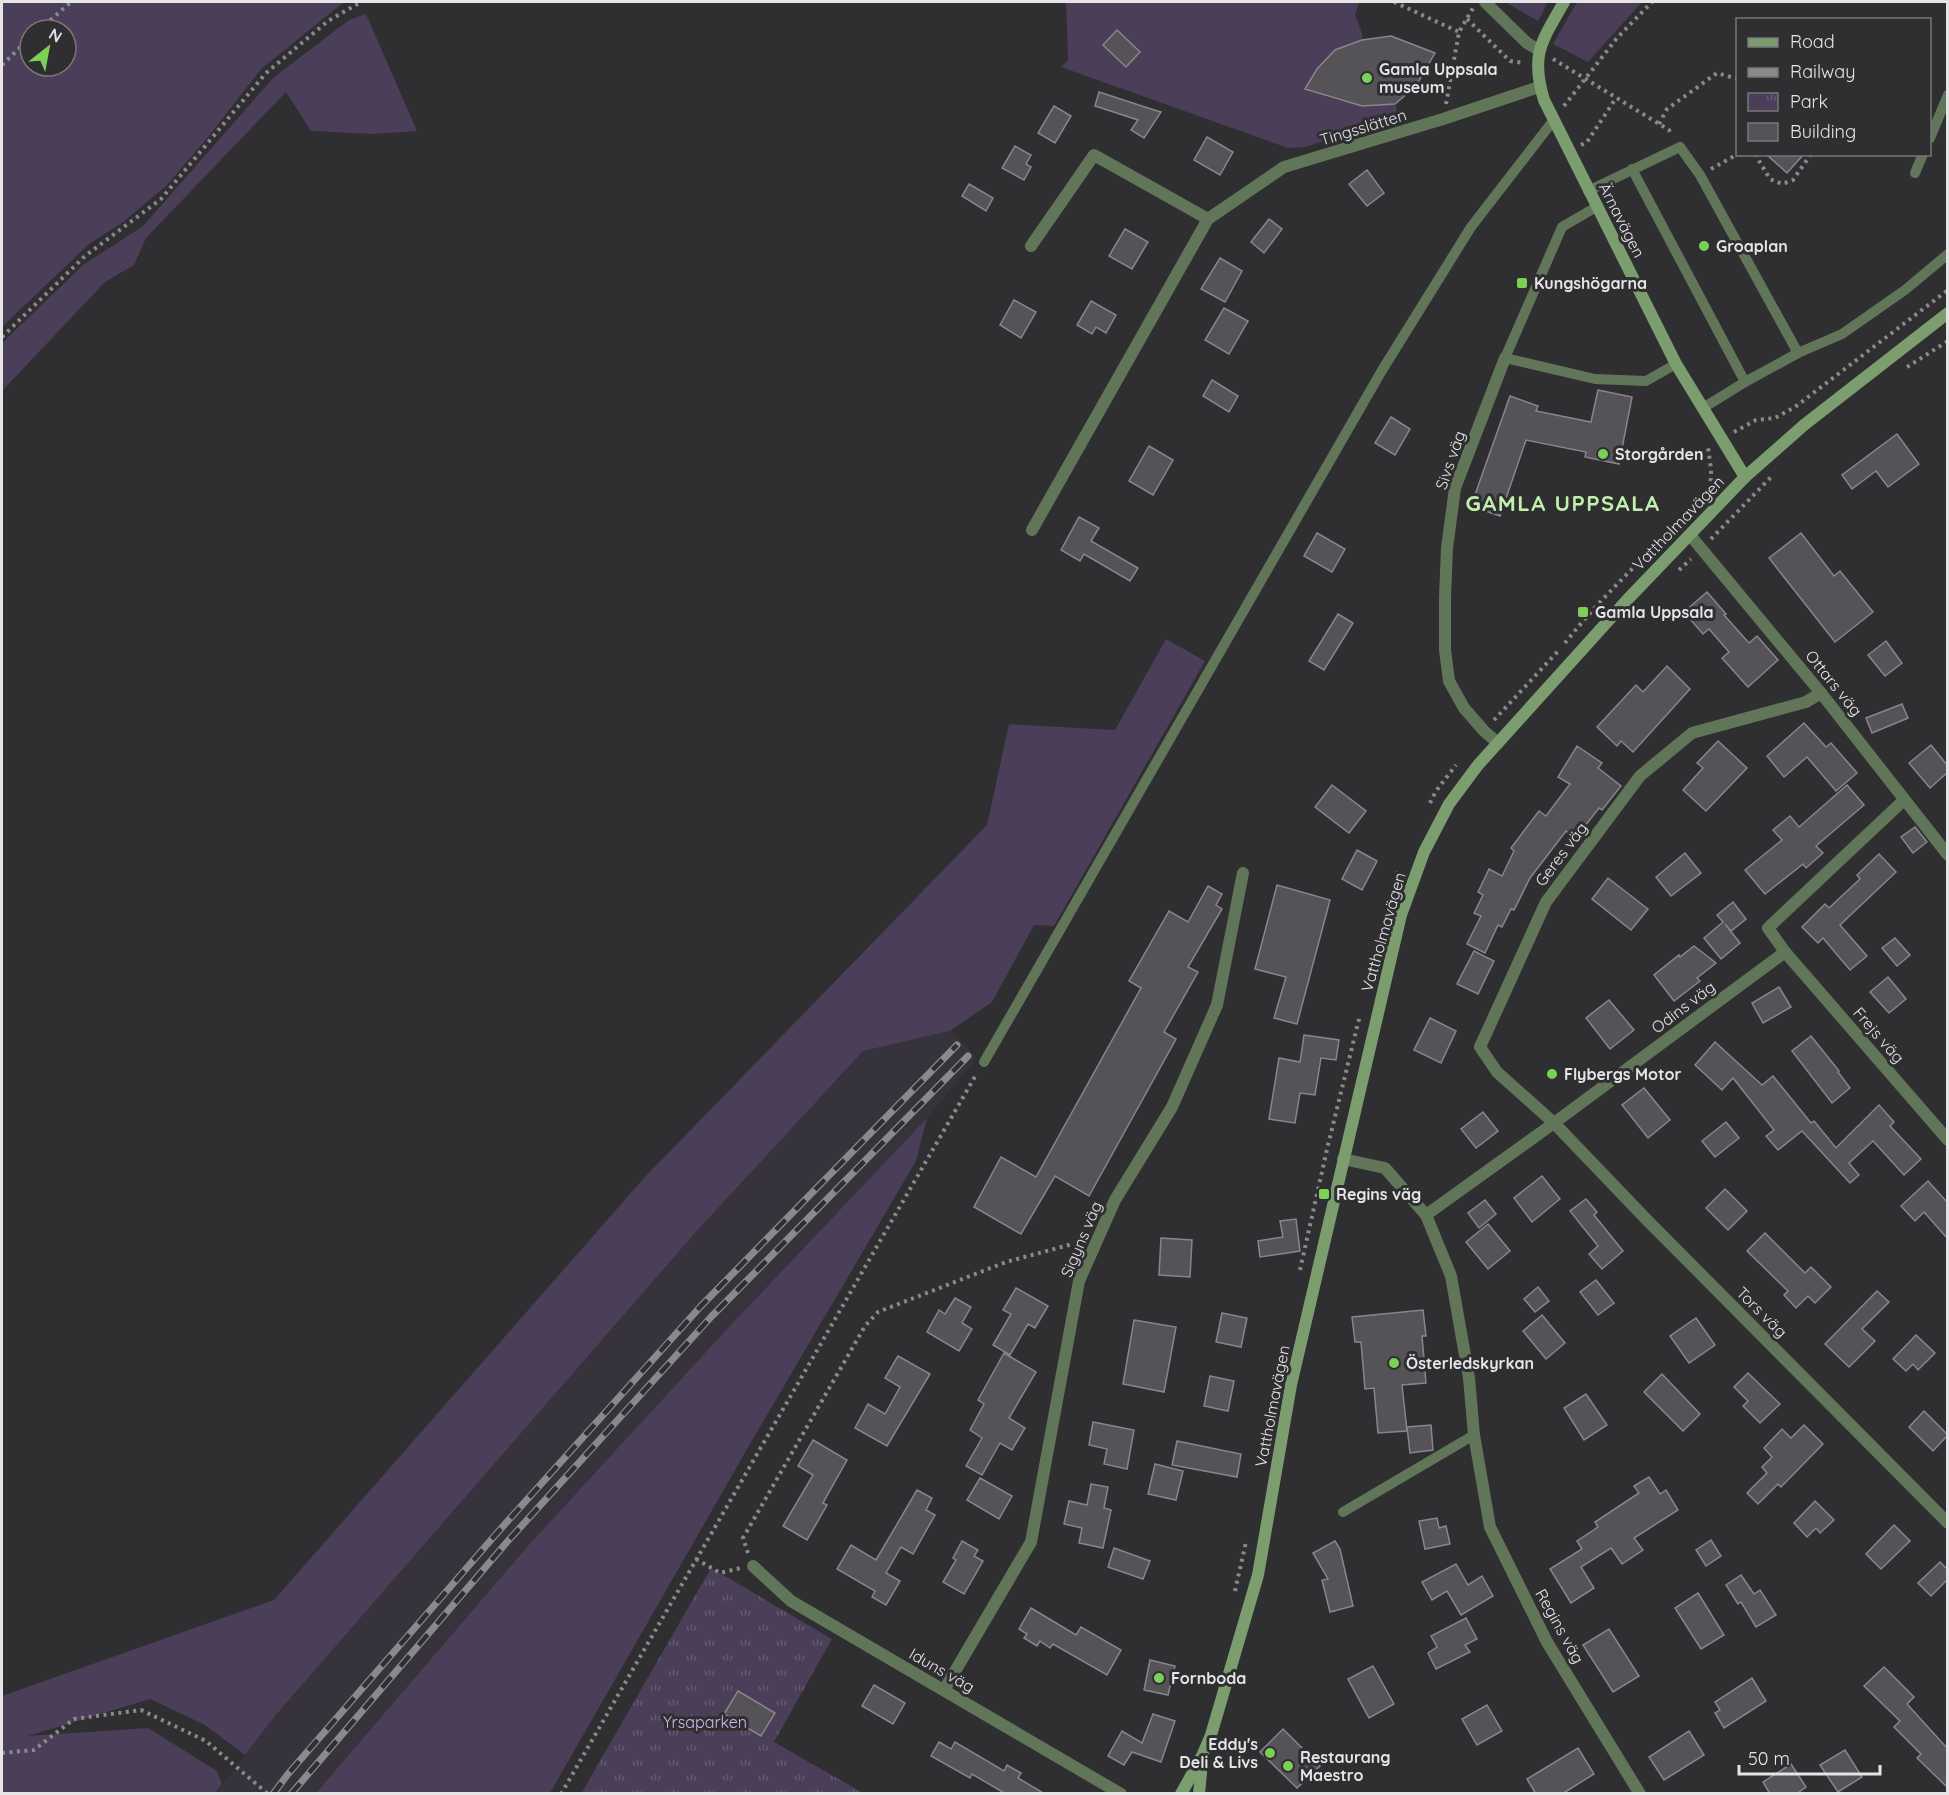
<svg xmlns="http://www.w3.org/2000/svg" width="1949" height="1795" font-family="Quicksand,sans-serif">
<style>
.built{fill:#37333c}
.grass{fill:#4b3e58;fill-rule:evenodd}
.park{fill:url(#park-tufts)}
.building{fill:#555357;stroke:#88868b;stroke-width:1.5}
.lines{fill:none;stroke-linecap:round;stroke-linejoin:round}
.path{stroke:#8a898b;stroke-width:4;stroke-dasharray:3 4.5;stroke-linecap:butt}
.lane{stroke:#617659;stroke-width:10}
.street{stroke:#617659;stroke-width:12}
.secondary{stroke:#7c9e6f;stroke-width:12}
.rail-casing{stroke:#8a898b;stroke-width:7}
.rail{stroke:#2f2e31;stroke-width:4.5;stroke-dasharray:14;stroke-linecap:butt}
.poi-dot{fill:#7bd156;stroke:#2f2e31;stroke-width:2}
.labels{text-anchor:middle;stroke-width:6;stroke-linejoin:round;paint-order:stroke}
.poi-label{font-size:16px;font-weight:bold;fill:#e5e4e6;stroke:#2f2e31;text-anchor:start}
.street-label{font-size:16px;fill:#e5e4e6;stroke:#2f2e31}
.park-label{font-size:16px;fill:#d3b6f0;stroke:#2f2e31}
.district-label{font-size:22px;font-weight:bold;letter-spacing:1.5px;fill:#c0efae;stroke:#2f2e31}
</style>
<defs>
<pattern id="park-tufts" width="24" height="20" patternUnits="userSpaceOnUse" patternTransform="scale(1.5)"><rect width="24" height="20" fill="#4b3e58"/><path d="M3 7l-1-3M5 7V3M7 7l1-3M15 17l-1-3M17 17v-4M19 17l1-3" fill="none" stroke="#655a70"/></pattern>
</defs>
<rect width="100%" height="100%" fill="#2f2e31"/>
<path class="built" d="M950 1031 977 1058 927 1118 727 1329 527 1547 316 1793 215 1794 275 1716 695 1233 863 1051Z"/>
<g class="grass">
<path d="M2 2H344L261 69 209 136 167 185 122 223 89 244 2 327ZM30 30H66V66H30Z"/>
<path d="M1066 2H1359L1355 15 1362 33V40L1305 89 1330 98 1362 106 1395 104 1398 114 1306 147 1288 148 1061 67 1068 60Z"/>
<path d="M1505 2H1548L1538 21Z"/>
<path d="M1577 2H1642L1588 62 1553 44Z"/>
<path d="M366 14 417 131 373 134 311 131 286 92 146 238 134 265 105 282 2 391V343L83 265 143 226 274 77 349 20Z"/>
<path d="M1166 639 1205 661 1054 926 1034 925 992 1002 950 1031 863 1051 695 1233 275 1716 245 1755 205 1725 150 1699 28 1736 148 1728 217 1771 222 1784 215 1793H2V1696L274 1600 643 1179 987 825 1009 724 1115 730Z"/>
<path d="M927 1118 916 1161 750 1444 550 1793H316L527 1547 727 1329Z"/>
</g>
<path class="park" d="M711 1568 832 1639 774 1742 863 1793 581 1794Z"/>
<g class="building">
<path d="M1117 30 1140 52 1126 67 1103 45Z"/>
<path d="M1391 36 1435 53 1416 86 1395 104 1362 106 1305 89 1317 69 1335 50 1362 40Z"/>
<path d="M1099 92 1151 109 1161 112 1144 138 1131 130 1138 120 1095 106Z"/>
<path d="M1054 106 1071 116 1055 143 1038 133Z"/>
<path d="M1207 137 1233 152 1220 175 1194 160Z"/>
<path d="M1015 146 1031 155 1026 164 1031 167 1024 180 1002 168Z"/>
<path d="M1766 154H1804L1787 173Z"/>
<path d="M1367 170 1384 193 1367 206 1349 184Z"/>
<path d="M969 184 993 198 986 211 962 196Z"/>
<path d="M1269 219 1282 229 1264 253 1251 242Z"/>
<path d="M1125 229 1148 242 1132 269 1109 256Z"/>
<path d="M1220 258 1242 271 1225 302 1201 289Z"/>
<path d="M1014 300 1036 312 1021 338 1000 325Z"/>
<path d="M1091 301 1116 315 1106 333 1096 327 1092 334 1077 325Z"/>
<path d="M1224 308 1248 321 1229 354 1205 340Z"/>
<path d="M1212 380 1238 396 1229 412 1203 396Z"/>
<path d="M1598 390 1632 397 1619 464 1585 457 1586 452 1526 440 1500 516 1471 506 1510 396 1538 406 1536 411 1591 422Z"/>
<path d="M1391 417 1410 429 1395 455 1375 443Z"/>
<path d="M1897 434 1919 464 1888 487 1876 471 1852 489 1842 475Z"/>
<path d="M1149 446 1173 460 1153 495 1129 481Z"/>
<path d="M1079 517 1099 528 1091 541 1138 568 1130 581 1084 554 1080 561 1061 550Z"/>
<path d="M1317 533 1345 549 1332 572 1304 556Z"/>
<path d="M1801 533 1834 576 1840 571 1873 612 1835 642 1769 558Z"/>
<path d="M1707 592 1726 614 1724 615 1749 643 1757 636 1778 660 1748 687 1722 658 1729 652 1709 629 1703 634 1684 612Z"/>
<path d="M1338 614 1353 623 1324 670 1309 661Z"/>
<path d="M1886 641 1902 663 1885 676 1868 655Z"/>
<path d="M1667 666 1690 689 1633 752 1621 741 1617 746 1597 727 1636 685 1643 692Z"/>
<path d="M1902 704 1908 718 1872 733 1866 718Z"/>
<path d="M1804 723 1826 747 1831 743 1857 773 1836 791 1807 757 1784 777 1767 756Z"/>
<path d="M1718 741 1747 768 1706 811 1683 790 1703 768 1697 763Z"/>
<path d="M1931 745 1947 765V773L1930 788 1909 763Z"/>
<path d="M1577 746 1602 763 1598 768 1621 786 1602 810 1599 808 1575 839 1566 831 1530 878 1514 910 1511 909 1502 927 1498 925 1485 953 1467 944 1481 916 1474 913 1483 895 1478 892 1489 869 1502 876 1514 851 1511 848 1539 811 1546 816 1570 784 1558 777Z"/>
<path d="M1332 785 1366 811 1349 833 1315 807Z"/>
<path d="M1847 785 1864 805 1816 846 1823 853 1806 868 1803 864 1765 894 1745 870 1782 840 1773 830 1790 816 1799 827Z"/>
<path d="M1915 827 1927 842 1913 853 1901 837Z"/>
<path d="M1357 850 1377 861 1362 890 1342 879Z"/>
<path d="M1685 853 1701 873 1671 896 1656 877Z"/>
<path d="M1879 854 1896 872 1840 925 1867 956 1850 970 1823 938 1818 943 1802 927 1825 904 1829 908 1860 879 1857 875Z"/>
<path d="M1608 878 1648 909 1631 930 1592 899Z"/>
<path d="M1277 885 1330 900 1297 1024 1274 1018 1286 977 1255 969Z"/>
<path d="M1208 886 1222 894 1216 905 1222 909 1188 967 1198 972 1164 1032 1176 1039 1089 1196 1055 1176 1021 1234 974 1207 1001 1157 1036 1177 1141 988 1129 981 1169 911 1188 922Z"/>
<path d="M1733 902 1746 919 1731 931 1725 924 1740 943 1721 959 1704 938 1723 922 1717 915Z"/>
<path d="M1895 938 1910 955 1897 966 1882 948Z"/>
<path d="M1694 946 1716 963 1697 978 1700 981 1674 1001 1654 975 1679 955 1680 957Z"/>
<path d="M1474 951 1494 961 1478 994 1457 984Z"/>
<path d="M1888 977 1906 999 1889 1013 1870 992Z"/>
<path d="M1779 987 1791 1007 1763 1023 1752 1003Z"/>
<path d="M1609 1000 1634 1030 1610 1049 1586 1018Z"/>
<path d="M1430 1018 1456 1031 1441 1063 1414 1050Z"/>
<path d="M1304 1035 1339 1040 1336 1060 1321 1058 1315 1095 1300 1093 1295 1123 1269 1119 1279 1058 1300 1062Z"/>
<path d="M1811 1036 1839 1071 1838 1072 1850 1088 1832 1103 1792 1051Z"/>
<path d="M1715 1042 1762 1085 1773 1076 1811 1123 1814 1121 1836 1148 1879 1105 1894 1122 1890 1126 1921 1159 1904 1175 1873 1141 1849 1163 1859 1175 1850 1183 1802 1131 1778 1150 1766 1136 1774 1130 1733 1078 1722 1090 1695 1065Z"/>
<path d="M1644 1088 1670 1120 1648 1138 1622 1105Z"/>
<path d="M1483 1112 1498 1131 1476 1148 1461 1129Z"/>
<path d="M1726 1122 1739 1138 1715 1157 1702 1141Z"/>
<path d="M1542 1176 1560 1199 1532 1222 1514 1198Z"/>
<path d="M1928 1181 1947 1202V1238L1924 1212 1915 1221 1901 1206Z"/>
<path d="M1725 1189 1747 1211 1728 1230 1706 1208Z"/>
<path d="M1586 1199 1597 1212 1594 1215 1623 1251 1602 1269 1589 1254 1598 1246 1570 1211Z"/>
<path d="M1485 1200 1496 1214 1479 1228 1468 1213Z"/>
<path d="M1296 1219 1300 1251 1260 1257 1258 1241 1283 1237 1280 1221Z"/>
<path d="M1488 1224 1510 1251 1488 1269 1466 1242Z"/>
<path d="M1765 1233 1805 1273 1811 1267 1831 1287 1815 1303 1808 1296 1796 1308 1784 1295 1788 1291 1747 1251Z"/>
<path d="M1161 1238 1192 1240 1190 1277 1159 1275Z"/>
<path d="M1596 1280 1614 1303 1598 1315 1580 1292Z"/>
<path d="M1538 1287 1549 1301 1535 1312 1524 1299Z"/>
<path d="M1016 1288 1048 1306 1035 1328 1028 1324 1010 1355 993 1345 1011 1314 1003 1310Z"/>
<path d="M1877 1291 1889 1302 1862 1329 1875 1341 1849 1367 1825 1344Z"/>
<path d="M955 1298 971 1307 962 1323 972 1329 959 1351 927 1332 939 1310 945 1314Z"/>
<path d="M1423 1310 1426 1336H1422L1426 1383 1402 1385 1407 1431 1378 1433 1374 1388 1365 1389 1361 1342H1355L1352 1317Z"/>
<path d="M1222 1313 1247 1318 1241 1347 1216 1342Z"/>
<path d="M1542 1315 1565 1343 1546 1359 1523 1331Z"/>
<path d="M1696 1318 1715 1345 1689 1363 1670 1336Z"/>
<path d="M1134 1320 1176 1327 1164 1392 1123 1384Z"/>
<path d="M1916 1335 1935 1353 1918 1370 1913 1364 1906 1371 1893 1359Z"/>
<path d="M1004 1353 1036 1372 1009 1418 1025 1428 1012 1450 1000 1443 982 1475 966 1466 982 1438 970 1430 984 1404 978 1400Z"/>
<path d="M898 1356 930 1374 887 1446 855 1428 868 1404 885 1414 900 1387 885 1378Z"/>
<path d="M1748 1373 1780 1404 1760 1423 1743 1406 1748 1401 1734 1387Z"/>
<path d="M1662 1374 1700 1414 1683 1431 1644 1392Z"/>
<path d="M1210 1376 1234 1381 1228 1411 1204 1406Z"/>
<path d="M1586 1394 1607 1425 1584 1440 1564 1408Z"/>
<path d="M1924 1411 1947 1434V1436L1933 1451 1909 1427Z"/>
<path d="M1093 1422 1134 1430 1127 1469 1104 1464 1107 1449 1089 1445Z"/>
<path d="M1431 1425 1433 1450 1410 1453 1407 1427Z"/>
<path d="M1804 1425 1823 1444 1781 1487 1778 1484 1758 1504 1747 1493 1767 1473 1762 1467 1772 1457 1764 1448 1782 1429 1791 1438Z"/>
<path d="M813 1440 847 1460 823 1503 827 1505 807 1540 783 1526 813 1475 798 1466Z"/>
<path d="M1177 1441 1241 1454 1237 1477 1172 1465Z"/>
<path d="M1155 1464 1183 1471 1176 1500 1148 1494Z"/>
<path d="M1649 1477 1660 1494 1666 1490 1678 1510 1634 1538 1643 1550 1622 1564 1611 1548 1581 1567 1594 1588 1571 1603 1550 1569 1582 1549 1577 1541 1598 1527 1595 1522 1639 1493 1634 1486Z"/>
<path d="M980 1478 1012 1496 999 1519 967 1500Z"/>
<path d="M1091 1484 1108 1487 1104 1508 1111 1510 1103 1548 1079 1543 1082 1528 1064 1524 1069 1501 1087 1505Z"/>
<path d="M917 1490 932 1498 926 1510 935 1515 913 1554 901 1547 886 1573 900 1581 886 1605 872 1597 875 1591 837 1569 851 1545 876 1560Z"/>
<path d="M1815 1501 1834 1520 1820 1533 1816 1528 1807 1537 1794 1523Z"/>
<path d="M1437 1518 1439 1528 1446 1526 1450 1544 1425 1549 1419 1521Z"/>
<path d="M1894 1525 1910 1541 1881 1569 1866 1554Z"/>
<path d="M1711 1540 1721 1556 1706 1566 1696 1550Z"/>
<path d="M962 1541 978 1550 974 1556 983 1561 964 1594 943 1582 956 1560 953 1558Z"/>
<path d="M1335 1541 1340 1549 1353 1606 1330 1612 1322 1580 1328 1579 1313 1553Z"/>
<path d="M1114 1548 1150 1561 1143 1579 1108 1567Z"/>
<path d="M1940 1562 1947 1569V1580L1931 1596 1918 1583Z"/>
<path d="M1456 1564 1468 1585 1482 1576 1493 1596 1461 1615 1447 1591 1432 1600 1422 1582Z"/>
<path d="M1741 1575 1754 1594 1760 1590 1776 1615 1756 1627 1741 1602 1738 1604 1726 1585Z"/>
<path d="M1698 1593 1724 1635 1701 1649 1675 1608Z"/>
<path d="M1031 1608 1076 1635 1081 1627 1121 1650 1107 1675 1053 1644 1050 1648 1040 1641 1037 1646 1024 1638 1027 1634 1019 1629Z"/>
<path d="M1466 1618 1477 1639 1465 1645 1470 1652 1436 1669 1428 1653 1437 1647 1431 1636Z"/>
<path d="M1609 1629 1639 1676 1613 1692 1583 1645Z"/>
<path d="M1150 1660 1175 1666 1168 1695 1144 1690Z"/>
<path d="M1373 1666 1394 1704 1369 1718 1348 1679Z"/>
<path d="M1884 1667 1914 1697 1907 1704 1947 1748V1787L1917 1758 1921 1754 1894 1727 1900 1721 1864 1686Z"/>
<path d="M1752 1678 1766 1701 1724 1728 1715 1713 1720 1710 1715 1702Z"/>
<path d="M874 1685 905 1703 893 1724 862 1706Z"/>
<path d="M738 1691 775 1713 761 1736 724 1714Z"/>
<path d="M1487 1705 1502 1731 1477 1745 1462 1719Z"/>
<path d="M1153 1714 1175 1721 1161 1762 1132 1752 1124 1765 1108 1756 1122 1731 1142 1743Z"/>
<path d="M1283 1729 1320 1766 1297 1788 1260 1752Z"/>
<path d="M1689 1731 1704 1755 1664 1780 1649 1757Z"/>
<path d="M939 1742 951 1749 955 1742 1004 1771 1007 1765 1021 1773 1018 1778 1045 1794H1006L972 1774 970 1778 931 1756Z"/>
<path d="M1578 1748 1594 1774 1562 1794H1536L1527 1779Z"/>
<path d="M1845 1750 1862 1777 1838 1792 1820 1765Z"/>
<path d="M1791 1764 1806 1787 1796 1794H1770L1763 1782Z"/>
</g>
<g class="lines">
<g class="path">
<path d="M1394 2 1459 32"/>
<path d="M1467 19 1510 61 1524 63"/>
<path d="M39 30 71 2"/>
<path d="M1553 59 1669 130 1672 135"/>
<path d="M2 65 30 38"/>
<path d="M1446 104 1459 32 1473 8"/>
<path d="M1564 106 1617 38 1652 2"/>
<path d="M1659 124 1667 109 1717 73 1738 79"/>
<path d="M1581 145 1587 142 1616 98"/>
<path d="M1755 154 1770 179 1782 184 1793 180 1811 154"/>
<path d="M1711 169 1738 154"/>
<path d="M2 337 85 256 161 199 266 73 328 21 361 2"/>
<path d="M1907 367 1948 341"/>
<path d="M1734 432 1756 420 1775 418 1795 407 1948 290"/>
<path d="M1705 495C1715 481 1710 464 1708 447"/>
<path d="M1711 539 1773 475"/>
<path d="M1679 570 1691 559"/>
<path d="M1565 643C1594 606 1628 573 1662 539"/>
<path d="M1494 720 1560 649"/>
<path d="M1430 803 1436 791 1456 765"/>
<path d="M1388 903 1399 870"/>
<path d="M1300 1270 1328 1145 1360 1015"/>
<path d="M748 1553 743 1538 865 1326 878 1312 1006 1262 1080 1242"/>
<path d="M696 1559 720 1573 741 1568"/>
<path d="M1235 1591 1246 1542"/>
<path d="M2 1753 34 1750 74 1719 141 1710 206 1741 268 1794"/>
<path d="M561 1794 977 1073"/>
</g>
<g class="lane">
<path d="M1930 138 1948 95"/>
<path d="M1632 169 1745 382"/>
<path d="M1915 173 1923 154"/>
<path d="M1588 191 1680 147 1700 175 1798 353"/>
<path d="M1598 206 1562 227 1505 358 1595 379 1646 381 1676 364"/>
<path d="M1703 408 1745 382 1798 353 1842 334 1905 290 1948 254"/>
<path d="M984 1062 1381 372 1471 227 1553 121"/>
<path d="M1343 1512 1474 1435"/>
</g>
<g class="street">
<path d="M1485 2 1527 43 1539 50"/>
<path d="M1031 246 1094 155 1208 219"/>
<path d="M1032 530 1208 219 1284 167 1443 119 1539 87"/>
<path d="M1690 535 1821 693 1948 855"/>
<path d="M1821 693 1806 702 1692 733 1640 776 1546 902 1480 1047 1497 1072 1554 1123 1646 1219 1948 1523"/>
<path d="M1498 743 1484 731 1464 708 1449 681 1445 650V598L1447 548 1455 488 1505 358"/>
<path d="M1785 952 1948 1140"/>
<path d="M1343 1159 1385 1168 1426 1215 1451 1276 1469 1378 1474 1435 1490 1527 1547 1642 1640 1794"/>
<path d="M1426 1215 1554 1123 1785 952 1768 928 1904 800"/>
<path d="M753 1566 791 1601 1121 1794"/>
<path d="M944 1690 1031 1542 1079 1281 1115 1200 1172 1107 1217 1005 1243 873"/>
</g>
<g class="secondary">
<path d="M1564 2C1542 41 1530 54 1544 100L1676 364 1745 477"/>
<path d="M1181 1794 1202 1756 1211 1735 1258 1575 1291 1385 1401 915 1424 852 1449 804 1478 765 1627 600 1745 477 1804 425 1948 313"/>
<path d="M1199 1794 1202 1762"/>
</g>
<defs>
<g id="rail">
<path d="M273 1794 288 1774 497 1533 701 1306 957 1045"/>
<path d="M291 1794 507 1542 711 1317 968 1056"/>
</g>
</defs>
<use href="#rail" class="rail-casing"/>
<use href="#rail" class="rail"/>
</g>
<g class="poi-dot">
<circle cx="1367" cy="78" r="6"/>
<circle cx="1704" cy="246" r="6"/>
<rect x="1516" y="277" width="12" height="12" rx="3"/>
<circle cx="1603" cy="454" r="6"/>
<rect x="1577" y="606" width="12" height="12" rx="3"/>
<circle cx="1552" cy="1074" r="6"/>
<rect x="1318" y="1188" width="12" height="12" rx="3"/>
<circle cx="1394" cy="1363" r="6"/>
<circle cx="1159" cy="1678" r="6"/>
<circle cx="1270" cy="1753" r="6"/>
<circle cx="1288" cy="1766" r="6"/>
</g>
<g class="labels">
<g class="poi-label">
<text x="1379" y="75">Gamla Uppsala<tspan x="1379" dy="18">museum</tspan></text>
<text x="1716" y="252">Groaplan</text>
<text x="1534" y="289">Kungshögarna</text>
<text x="1615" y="460">Storgården</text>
<text x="1595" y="618">Gamla Uppsala</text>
<text x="1564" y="1080">Flybergs Motor</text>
<text x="1336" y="1200">Regins väg</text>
<text x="1406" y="1369">Österledskyrkan</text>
<text x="1171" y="1684">Fornboda</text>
<text x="1258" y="1750" text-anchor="end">Eddy's<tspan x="1258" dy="18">Deli &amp; Livs</tspan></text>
<text x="1300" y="1763">Restaurang<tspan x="1300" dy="18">Maestro</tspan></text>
</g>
<g class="street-label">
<text transform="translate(1363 127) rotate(-17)" y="6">Tingsslätten</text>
<text transform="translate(1622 220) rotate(63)" y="6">Ärnavägen</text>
<text transform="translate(1450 460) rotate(-71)" y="6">Sivs väg</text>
<text transform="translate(1678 523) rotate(-46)" y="6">Vattholmavägen</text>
<text transform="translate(1834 683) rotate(51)" y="6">Ottars väg</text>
<text transform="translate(1561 854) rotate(-53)" y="6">Geres väg</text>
<text transform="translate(1383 932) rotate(-74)" y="6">Vattholmavägen</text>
<text transform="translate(1683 1007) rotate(-37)" y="6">Odins väg</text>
<text transform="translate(1879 1035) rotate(49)" y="6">Frejs väg</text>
<text transform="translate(1081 1239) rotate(-67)" y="6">Sigyns väg</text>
<text transform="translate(1762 1312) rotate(45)" y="6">Tors väg</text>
<text transform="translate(1272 1406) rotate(-79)" y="6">Vattholmavägen</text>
<text transform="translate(1560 1626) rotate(61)" y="6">Regins väg</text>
<text transform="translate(942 1670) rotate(30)" y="6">Iduns väg</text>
</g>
<g class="park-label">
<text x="705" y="1728">Yrsaparken</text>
</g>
<g class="district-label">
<text x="1563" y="511">GAMLA UPPSALA</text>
</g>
</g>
<rect width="1949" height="1795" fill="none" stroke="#e5e4e6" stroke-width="6"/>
<rect x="1736" y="18" width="195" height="138" fill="#2f2e31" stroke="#787779" stroke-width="1.5"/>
<rect x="1748" y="38" width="30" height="9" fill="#7c9e6f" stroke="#787779" stroke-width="1.5"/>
<text x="1790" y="48" font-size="18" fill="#e5e4e6">Road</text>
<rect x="1748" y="68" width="30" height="9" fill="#8a898b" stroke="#787779" stroke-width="1.5"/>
<text x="1790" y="78" font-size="18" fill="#e5e4e6">Railway</text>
<rect x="1748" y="93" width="30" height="18" fill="url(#park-tufts)" stroke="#787779" stroke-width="1.5"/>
<text x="1790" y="108" font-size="18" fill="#e5e4e6">Park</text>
<rect x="1748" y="123" width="30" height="18" fill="#555357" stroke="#787779" stroke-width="1.5"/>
<text x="1790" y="138" font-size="18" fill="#e5e4e6">Building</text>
<g transform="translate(48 48) rotate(31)"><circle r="28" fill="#2f2e31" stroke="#787779" stroke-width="1.5"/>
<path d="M0-4.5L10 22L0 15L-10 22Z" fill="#7bd156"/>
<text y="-9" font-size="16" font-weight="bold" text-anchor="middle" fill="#e5e4e6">N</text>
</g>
<path d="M1739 1765v9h141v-9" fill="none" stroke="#e5e4e6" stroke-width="3"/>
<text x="1748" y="1765" font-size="18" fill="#e5e4e6" stroke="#2f2e31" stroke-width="4.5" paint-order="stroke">50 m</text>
</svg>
